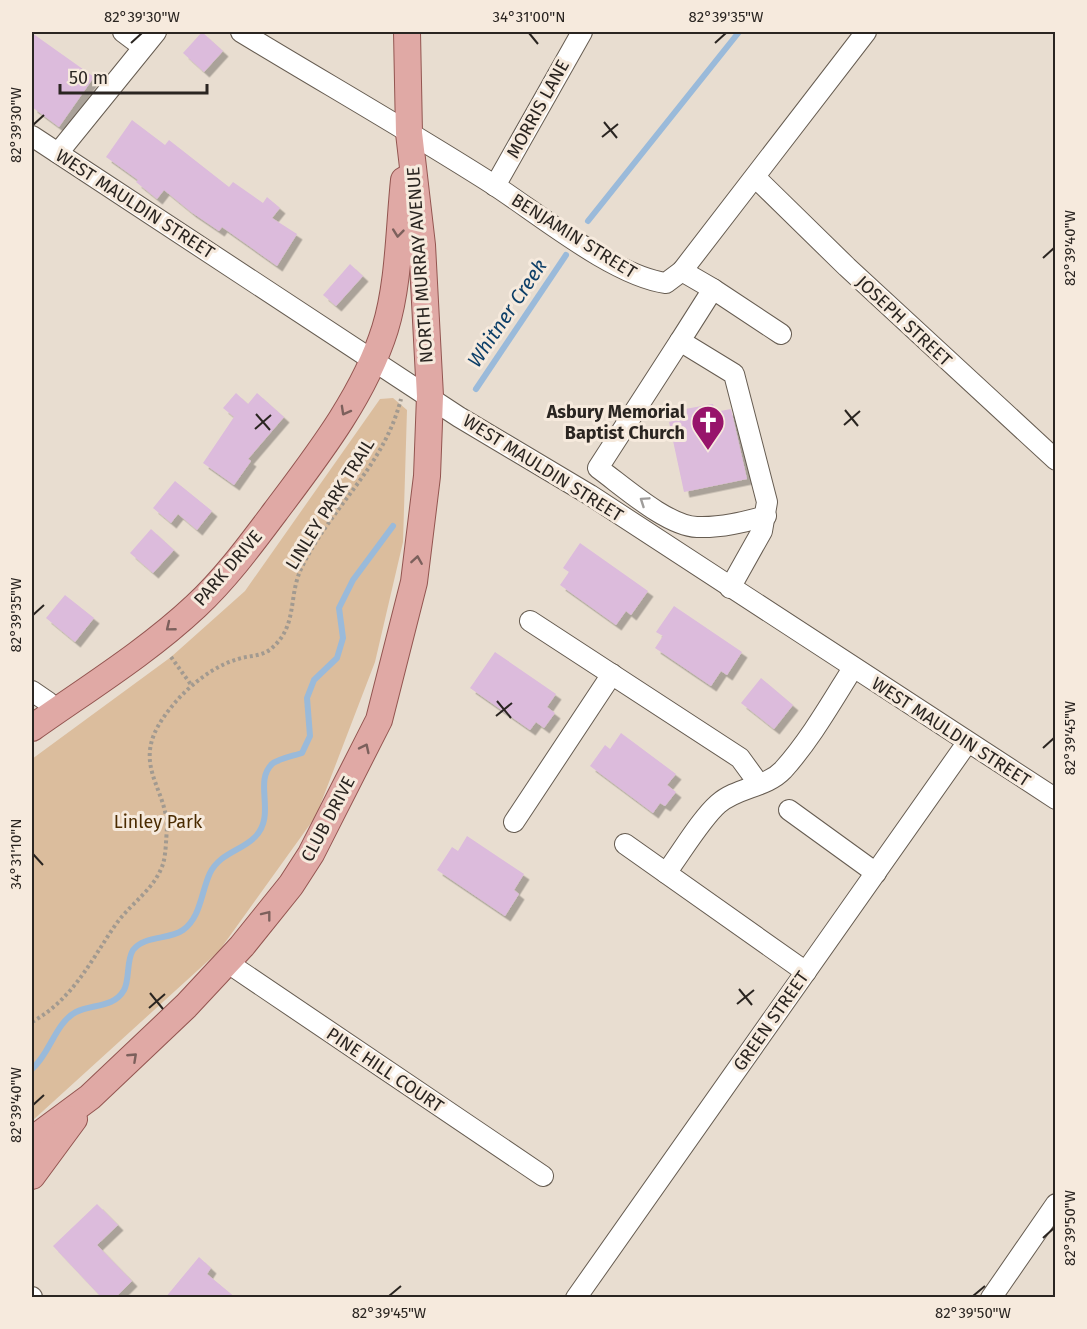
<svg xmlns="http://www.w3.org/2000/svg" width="1087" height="1329" font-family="'Fira Sans',sans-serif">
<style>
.green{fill:#dbbd9d}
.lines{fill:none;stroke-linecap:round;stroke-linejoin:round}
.stream{stroke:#9abada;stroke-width:6}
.building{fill:#dcbbdc;filter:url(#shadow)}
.minor-casing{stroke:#665c51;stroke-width:22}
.major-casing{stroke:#935550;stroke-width:28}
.path{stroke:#a29a90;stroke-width:4;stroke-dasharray:3 3;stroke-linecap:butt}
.minor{stroke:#fff;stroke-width:20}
.major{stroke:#e0a9a5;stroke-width:26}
.oneway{stroke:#7c605c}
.oneway2{stroke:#9f9d9b}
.ticks{fill:none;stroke:#2a2521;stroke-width:2}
.labels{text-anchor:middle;stroke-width:6;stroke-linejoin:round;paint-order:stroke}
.street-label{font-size:18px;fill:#2a2521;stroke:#f6eadd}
.poi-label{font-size:18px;font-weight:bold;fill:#2a2521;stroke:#f6eadd;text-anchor:end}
.park-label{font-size:18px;fill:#4a2b01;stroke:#f6eadd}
.water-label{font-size:20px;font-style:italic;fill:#0d3f68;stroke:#f6eadd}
.neatline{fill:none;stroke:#2a2521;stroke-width:2}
.ticks-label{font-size:15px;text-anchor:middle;fill:#2a2521}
</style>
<defs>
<filter id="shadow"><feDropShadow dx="5.5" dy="5.5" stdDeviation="0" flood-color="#0004"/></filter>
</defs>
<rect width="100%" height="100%" fill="#e8ddd0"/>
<path class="green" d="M393 398 407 410 403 542 375 662 316 816 219 951 32 1121V759L171 657 245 591 380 399Z"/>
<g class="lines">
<g class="stream">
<path d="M588 221 739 32"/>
<path d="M476 389 566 255"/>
<path d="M32 1069C50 1054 55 1023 76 1012 92 1004 114 1008 124 990 130 979 126 961 133 950 145 935 169 940 183 930 201 917 201 892 210 873 220 853 241 851 255 837 277 815 253 782 272 764 278 759 293 756 302 753L310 736 307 698 314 680 337 658 343 638 339 608 353 580 393 526"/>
</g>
</g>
<g class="building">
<path d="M202 32 223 51 204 72 183 53Z"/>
<path d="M32 33 94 77 59 127 32 107Z"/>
<path d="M132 120 165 145 169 140 229 187 233 182 263 203 267 197 280 208 272 218 297 234 277 266 222 227 219 231 191 212 164 190 157 199 136 182 138 180 106 157Z"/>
<path d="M350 264 363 276 336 306 323 295Z"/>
<path d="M236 393 248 404 257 393 284 417 248 459 251 461 234 485 203 463 234 417 223 408Z"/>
<path d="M713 404 715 412 731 409 747 479 684 492 669 422 686 418 685 409Z"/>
<path d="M175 481 212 511 197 530 178 514 171 523 153 508Z"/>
<path d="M151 529 174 550 153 573 130 553Z"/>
<path d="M580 543 648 591 631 615 626 611 616 625 560 585 569 572 563 568Z"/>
<path d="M65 595 94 618 75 642 46 618Z"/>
<path d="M674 606 742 652 727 675 721 671 711 686 655 648 663 636 656 632Z"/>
<path d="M495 652 556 694 547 707 555 713 544 728 536 722 530 730 470 688Z"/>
<path d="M761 678 793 705 774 729 741 703Z"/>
<path d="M621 733 676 774 667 785 676 792 665 806 660 803 653 813 590 766 605 745 610 749Z"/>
<path d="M467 836 524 874 514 890 519 894 505 916 437 870 452 847 458 851Z"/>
<path d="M97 1204 118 1225 97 1245 132 1281 115 1298H102L53 1246Z"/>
<path d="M199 1257 211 1268 207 1274 236 1298H165Z"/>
</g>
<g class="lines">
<defs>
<g id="minor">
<path d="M123 32 143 47"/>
<path d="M241 32C325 83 411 132 494 185 540 215 614 276 666 283L682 271 866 32"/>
<path d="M32 136 459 417 590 495 1056 799"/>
<path d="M58 153 156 32"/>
<path d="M756 178 847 267 1056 460"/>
<path d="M495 186 582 32"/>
<path d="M682 271 713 289 680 341 734 374 767 502 762 531 730 588"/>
<path d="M713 289 781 334"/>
<path d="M680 341 598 468C623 486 667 526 697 527 721 528 744 522 766 516"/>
<path d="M530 621 740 758 759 784"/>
<path d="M32 691 48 702 54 712"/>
<path d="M789 810 876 873"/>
<path d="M514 822 612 674"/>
<path d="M625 844 806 972"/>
<path d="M666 873C681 853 701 819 718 804 737 787 766 788 783 770 810 740 831 703 853 668"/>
<path d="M228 963 543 1176"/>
<path d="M32 1297V1298"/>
<path d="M576 1298 967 743"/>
<path d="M991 1298 1056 1204"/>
</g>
<g id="major">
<path d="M32 728C87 689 147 652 196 606 226 578 251 544 275 512 317 456 364 396 385 329 399 284 399 228 404 180"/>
<path d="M32 1140 90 1097 186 1006 242 946 291 885 311 854 379 720 414 582 427 476 430 396 422 245 409 133 407 32"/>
<path d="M32 1176 74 1119"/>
</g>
</defs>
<use href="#minor" class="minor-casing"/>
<use href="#major" class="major-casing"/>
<g class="path">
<path d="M171 657 192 686"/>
<path d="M32 1022C73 999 90 962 116 924 131 903 154 890 163 864 166 854 166 839 167 828 167 791 136 768 157 728 173 699 206 668 238 659 250 655 262 657 272 648 298 625 288 597 301 569 330 507 383 469 401 399"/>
</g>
<use href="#minor" class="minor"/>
<use href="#major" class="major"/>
</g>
<defs><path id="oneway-chevron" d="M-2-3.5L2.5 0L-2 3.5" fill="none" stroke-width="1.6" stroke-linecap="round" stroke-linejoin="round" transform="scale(1.5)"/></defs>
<g class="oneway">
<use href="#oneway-chevron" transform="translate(398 233) rotate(96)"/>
<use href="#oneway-chevron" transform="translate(345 411) rotate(119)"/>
<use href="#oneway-chevron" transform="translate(417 560) rotate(-81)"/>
<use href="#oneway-chevron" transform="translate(170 627) rotate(141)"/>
<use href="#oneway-chevron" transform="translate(365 748) rotate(-64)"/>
<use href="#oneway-chevron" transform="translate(267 915) rotate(-52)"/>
<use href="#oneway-chevron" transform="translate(133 1057) rotate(-43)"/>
</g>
<use class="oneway2" href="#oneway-chevron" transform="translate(644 501) rotate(-146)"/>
<path class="ticks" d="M529 33 538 44M131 43 142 33M715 43 726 33M604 122 617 138M33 125 44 115M602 137 618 124M1043 258 1054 248M845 410 858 426M256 414 270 430M844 425 860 411M255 429 271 415M33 615 44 605M497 701 511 718M496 716 512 703M1043 748 1054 738M33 854 43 865M739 989 752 1005M150 993 163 1009M737 1004 754 990M149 1008 165 994M33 1105 44 1095M1043 1238 1054 1228M389 1296 401 1286M973 1296 985 1286"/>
<defs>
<symbol id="church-pin" viewBox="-11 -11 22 30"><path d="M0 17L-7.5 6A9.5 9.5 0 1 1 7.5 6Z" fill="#97146b" stroke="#f6eadd"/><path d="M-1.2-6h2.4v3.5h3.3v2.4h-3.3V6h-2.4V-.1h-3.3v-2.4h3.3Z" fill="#fff"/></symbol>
</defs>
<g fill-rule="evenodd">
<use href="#church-pin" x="689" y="403" width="38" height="52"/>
</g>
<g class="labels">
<g class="street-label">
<text transform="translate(538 109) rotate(-61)" y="6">MORRIS LANE</text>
<text transform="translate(135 204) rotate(33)" y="6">WEST MAULDIN STREET</text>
<text transform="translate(574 236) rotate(32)" y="6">BENJAMIN STREET</text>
<text transform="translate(420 265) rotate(-94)" y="6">NORTH MURRAY AVENUE</text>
<text transform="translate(904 321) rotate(43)" y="6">JOSEPH STREET</text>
<text transform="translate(543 468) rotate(32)" y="6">WEST MAULDIN STREET</text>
<text transform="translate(330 504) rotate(-58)" y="6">LINLEY PARK TRAIL</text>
<text transform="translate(228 568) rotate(-49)" y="6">PARK DRIVE</text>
<text transform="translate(951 732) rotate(33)" y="6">WEST MAULDIN STREET</text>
<text transform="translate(328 819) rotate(-62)" y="6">CLUB DRIVE</text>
<text transform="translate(771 1021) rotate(-55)" y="6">GREEN STREET</text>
<text transform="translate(385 1070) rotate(34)" y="6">PINE HILL COURT</text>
</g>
<g class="poi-label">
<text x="685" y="418">Asbury Memorial<tspan x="685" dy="21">Baptist Church</tspan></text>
</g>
<g class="park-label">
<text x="158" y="828">Linley Park</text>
</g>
<g class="water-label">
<text transform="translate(507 313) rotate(-56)" y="7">Whitner Creek</text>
</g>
</g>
<rect width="1087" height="1329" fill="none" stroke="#f6eadd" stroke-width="66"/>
<path d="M60 84v9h147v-9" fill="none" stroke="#2a2521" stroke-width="3"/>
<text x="69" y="84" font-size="18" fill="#2a2521" stroke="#f6eadd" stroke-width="4.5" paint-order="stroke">50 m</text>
<rect x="33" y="33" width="1021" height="1263" class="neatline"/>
<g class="ticks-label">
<text x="142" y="22">82°39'30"W</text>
<text x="529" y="22">34°31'00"N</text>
<text x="726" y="22">82°39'35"W</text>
<text transform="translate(16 125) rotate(-90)" y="5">82°39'30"W</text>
<text transform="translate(1070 248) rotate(-90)" y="5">82°39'40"W</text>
<text transform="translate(16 615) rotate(-90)" y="5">82°39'35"W</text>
<text transform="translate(1070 738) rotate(-90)" y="5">82°39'45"W</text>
<text transform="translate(16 854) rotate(-90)" y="5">34°31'10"N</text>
<text transform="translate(16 1105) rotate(-90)" y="5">82°39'40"W</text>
<text transform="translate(1070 1228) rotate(-90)" y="5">82°39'50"W</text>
<text x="389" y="1318">82°39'45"W</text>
<text x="973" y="1318">82°39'50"W</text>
</g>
</svg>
